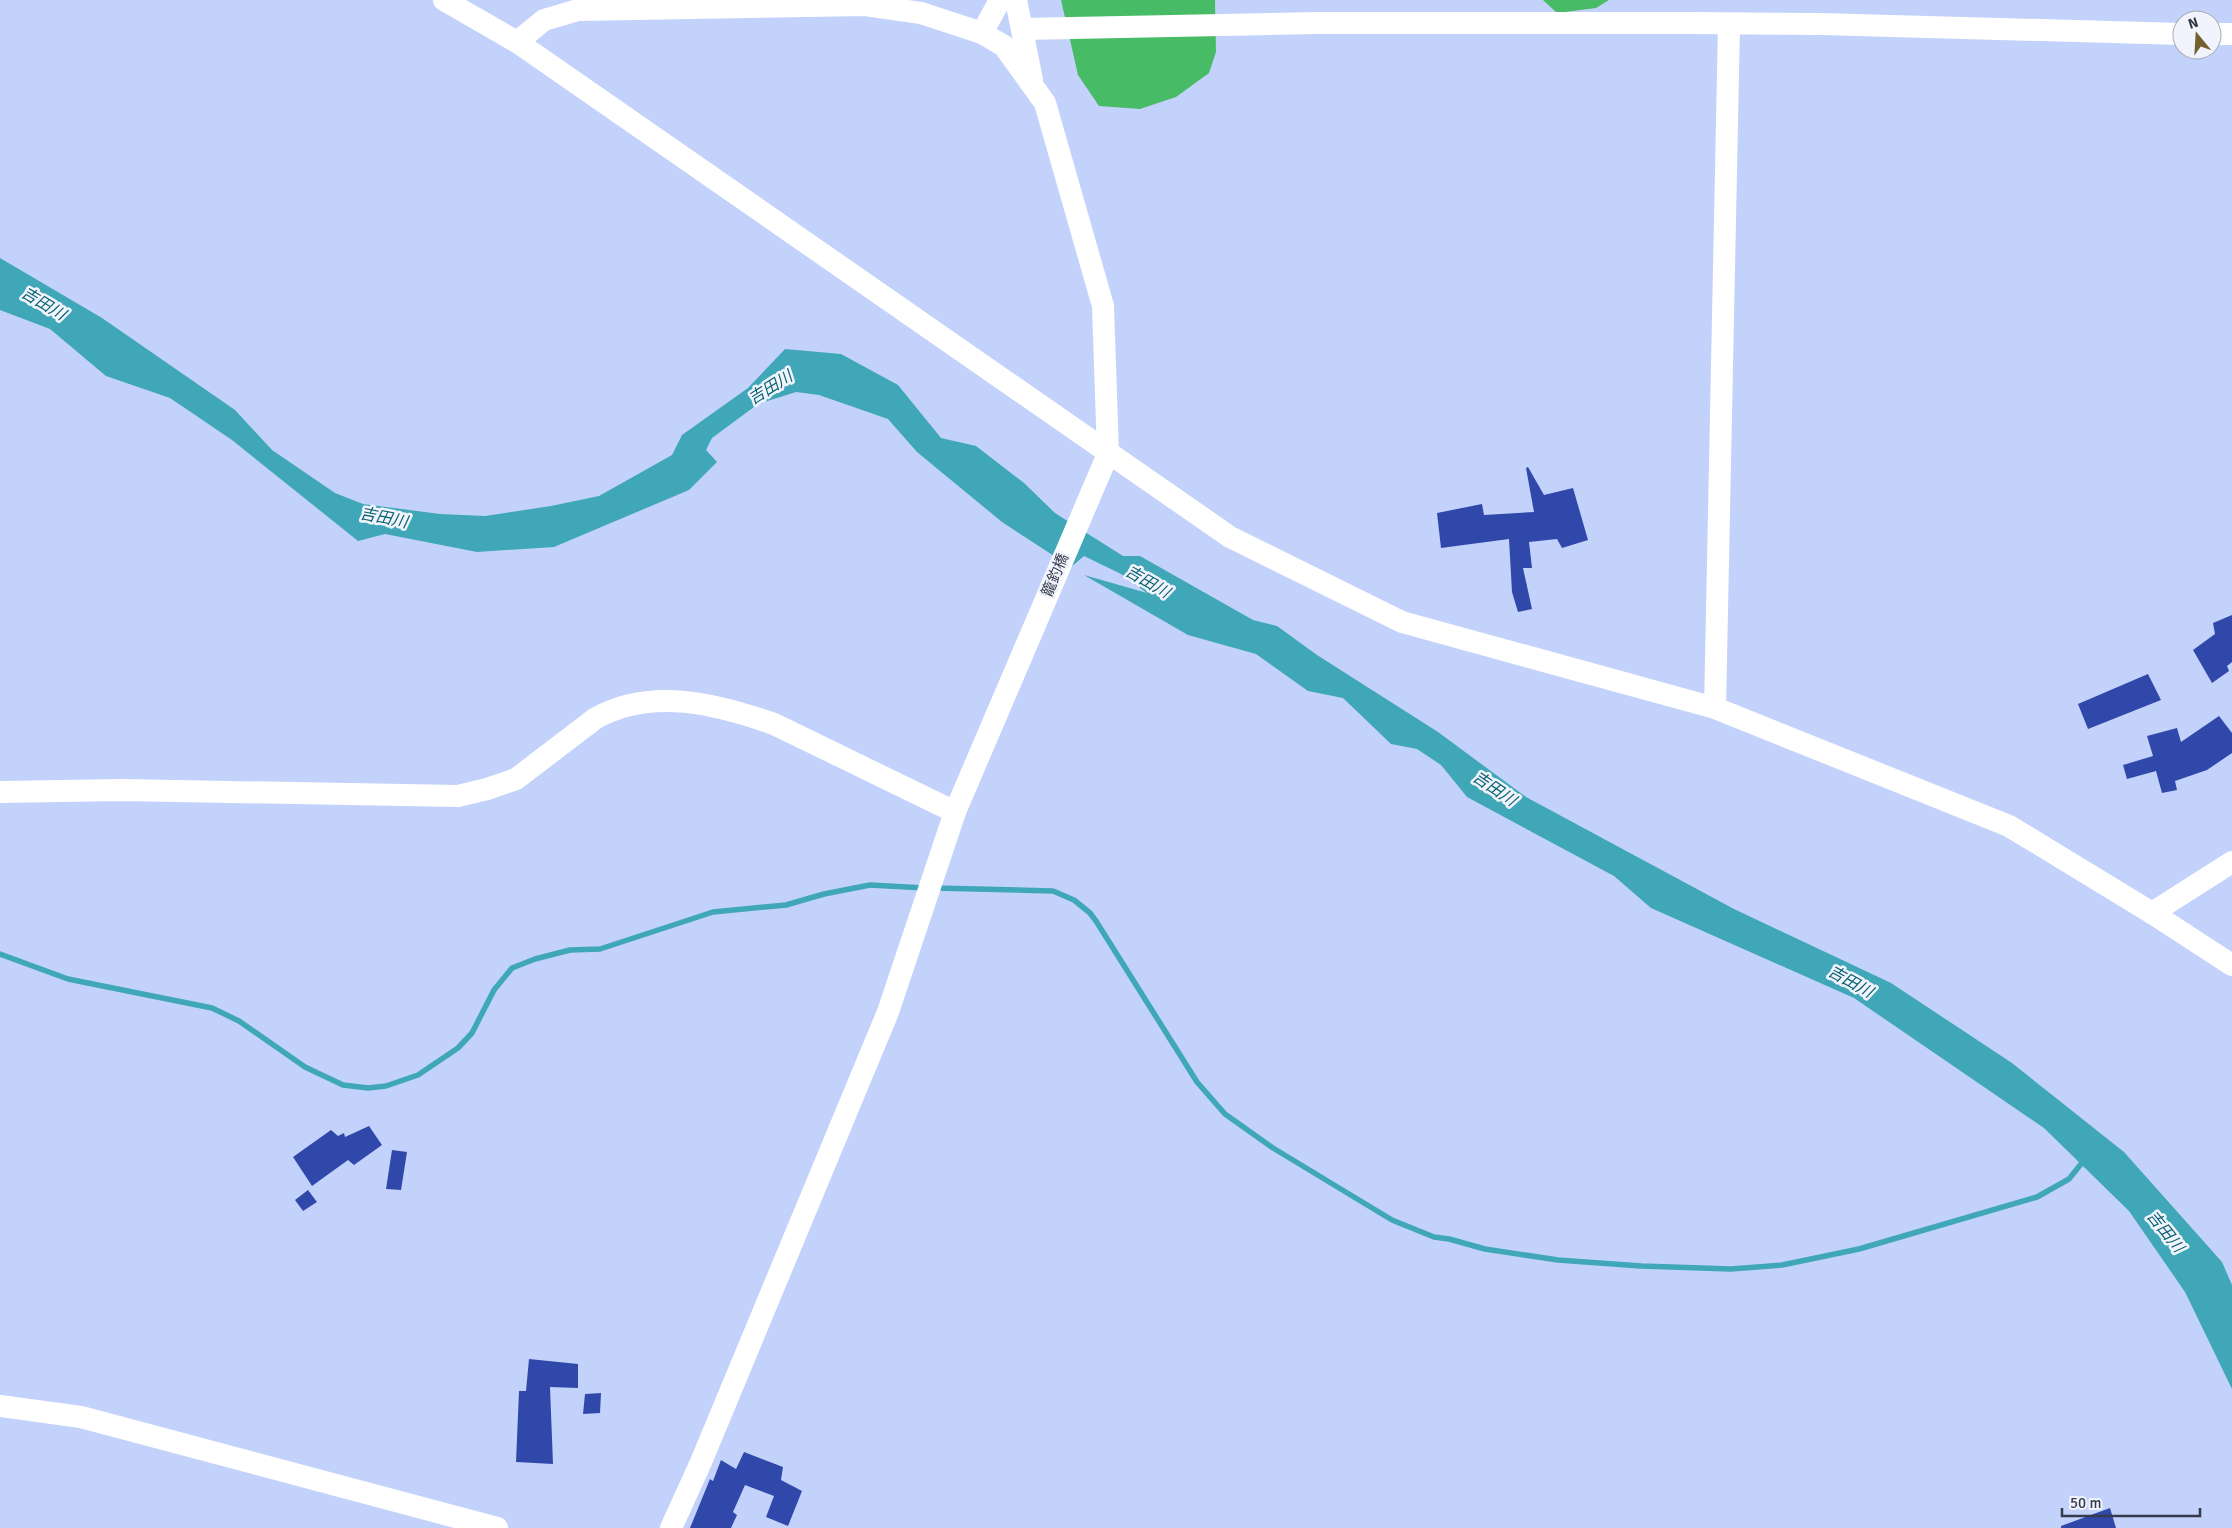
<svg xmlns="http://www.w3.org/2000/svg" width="2232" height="1528" font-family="Signika,'Noto Sans JP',sans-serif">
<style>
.forest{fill:#47bb65}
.water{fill:#3fa7b7}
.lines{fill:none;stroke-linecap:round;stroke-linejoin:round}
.stream{stroke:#3fa7b7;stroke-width:5.5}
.building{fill:#3148ab}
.minor{stroke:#fff;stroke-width:22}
.labels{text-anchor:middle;stroke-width:5;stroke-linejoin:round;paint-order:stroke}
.street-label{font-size:15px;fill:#353b4b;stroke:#f1f4fc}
.water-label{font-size:16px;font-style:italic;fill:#08626e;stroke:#f1f4fc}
</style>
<rect width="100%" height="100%" fill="#c3d2fa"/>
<g class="forest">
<path d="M1061 0H1215L1216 52 1209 73 1176 97 1140 109 1099 106 1078 75Z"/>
<path d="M1543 0H1609L1596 8 1557 13Z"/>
</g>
<path class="water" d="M0 258 102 318 235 410 272 450 335 493 363 504 440 514 485 516 551 506 599 496 672 455 682 435 748 388 785 349 841 354 898 385 941 438 976 446 1024 483 1055 513 1123 556H1140L1253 620 1277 626 1317 655 1438 732 1526 797 1734 909 1891 983 2012 1063 2124 1152 2222 1262 2232 1285V1389L2185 1292 2129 1211 2044 1128 1854 998 1651 908 1614 876 1467 797 1441 765 1417 749 1391 744 1343 698 1308 691 1256 654 1188 635 1084 575 1147 593 1121 574 1084 556 1071 567 1002 522 917 452 888 419 819 395 796 392 758 404 712 438 706 450 717 462 689 490 554 547 477 552 385 534 358 541 232 440 170 398 106 376 50 329 0 310Z"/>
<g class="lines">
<g class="stream">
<path d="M934 888 1053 891 1074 900 1090 913 1096 921 1197 1082 1225 1114 1273 1148 1392 1220 1434 1237 1449 1239 1485 1249 1558 1260 1641 1266 1731 1269 1782 1265 1859 1249 2037 1197 2069 1179 2085 1159"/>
<path d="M0 954 68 979 212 1008 239 1021 305 1067 343 1085 368 1088 386 1086 418 1075 458 1048 472 1033 494 990 512 968 535 959 570 950 600 949 713 912 786 905 824 894 870 885 925 888"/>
</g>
</g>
<g class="building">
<path d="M1528 467 1544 495 1573 488 1588 540 1562 548 1557 539 1529 542 1532 568H1523L1532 609 1518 612 1512 592 1509 539 1441 548 1437 513 1482 504 1484 515 1534 512 1526 468Z"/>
<path d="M2232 615V662L2227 666 2229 671 2212 683 2193 650 2215 634 2213 623Z"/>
<path d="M2148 674 2161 700 2088 729 2078 704Z"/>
<path d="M2219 716 2232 733V753L2207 770 2175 781 2177 790 2162 793 2156 771 2127 779 2123 765 2153 756 2147 736 2177 728 2181 742Z"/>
<path d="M369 1126 382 1145 354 1165 348 1160 312 1186 293 1157 331 1130 338 1136 344 1133 345 1137Z"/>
<path d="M392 1150 407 1152 401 1190 386 1189Z"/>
<path d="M308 1190 317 1202 303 1211 295 1200Z"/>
<path d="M529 1359 578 1364V1388L550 1387 553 1464 516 1462 519 1391H526Z"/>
<path d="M601 1393 600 1413 583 1414 585 1394Z"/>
<path d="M744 1452 783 1467 781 1480 802 1491 788 1526 766 1517 774 1496 745 1485 733 1512 737 1515 731 1528H690L710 1479 713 1481 721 1460 736 1469Z"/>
<path d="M2110 1508 2116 1528H2061V1526Z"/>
</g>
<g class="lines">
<g class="minor">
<path d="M444 0 517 42 1230 537 1402 622 1715 708 2009 826 2152 913 2232 965"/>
<path d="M1016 0 1032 80"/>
<path d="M1022 29 1317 23H1691L1821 24 2182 34"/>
<path d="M982 33 1000 0"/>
<path d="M2212 34H2232"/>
<path d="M517 42 544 20 578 10 865 5 921 13 982 33 1004 46 1045 103 1103 306 1108 454 955 812 888 1012 701 1462 671 1528"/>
<path d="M1715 708 1729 24"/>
<path d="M0 792 122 790 458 796 487 789 516 779 596 718C652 687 717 704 774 724L955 812"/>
<path d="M2152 913 2232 862"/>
<path d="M0 1406 81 1417 497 1528"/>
</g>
</g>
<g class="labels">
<g class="street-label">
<text transform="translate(1055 575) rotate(-67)" y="5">籠釣橋</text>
</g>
<g class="water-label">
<text transform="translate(44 303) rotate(31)" y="6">吉田川</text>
<text transform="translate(770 387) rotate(-32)" y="6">吉田川</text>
<text transform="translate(384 517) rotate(11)" y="6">吉田川</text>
<text transform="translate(1148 581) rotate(30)" y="6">吉田川</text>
<text transform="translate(1495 788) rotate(34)" y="6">吉田川</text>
<text transform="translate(1851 981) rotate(29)" y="6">吉田川</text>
<text transform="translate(2166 1231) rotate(51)" y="6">吉田川</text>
</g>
</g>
<g transform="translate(2197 35) rotate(342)"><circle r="24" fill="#f1f4fc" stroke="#a6aab5"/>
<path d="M0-4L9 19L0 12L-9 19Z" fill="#73612f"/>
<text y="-8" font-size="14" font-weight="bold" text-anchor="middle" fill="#353b4b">N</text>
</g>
<path d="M2062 1508v8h138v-8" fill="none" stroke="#353b4b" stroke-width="2.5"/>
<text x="2070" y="1508" font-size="15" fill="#353b4b" stroke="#f1f4fc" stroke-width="4" paint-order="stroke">50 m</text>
</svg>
